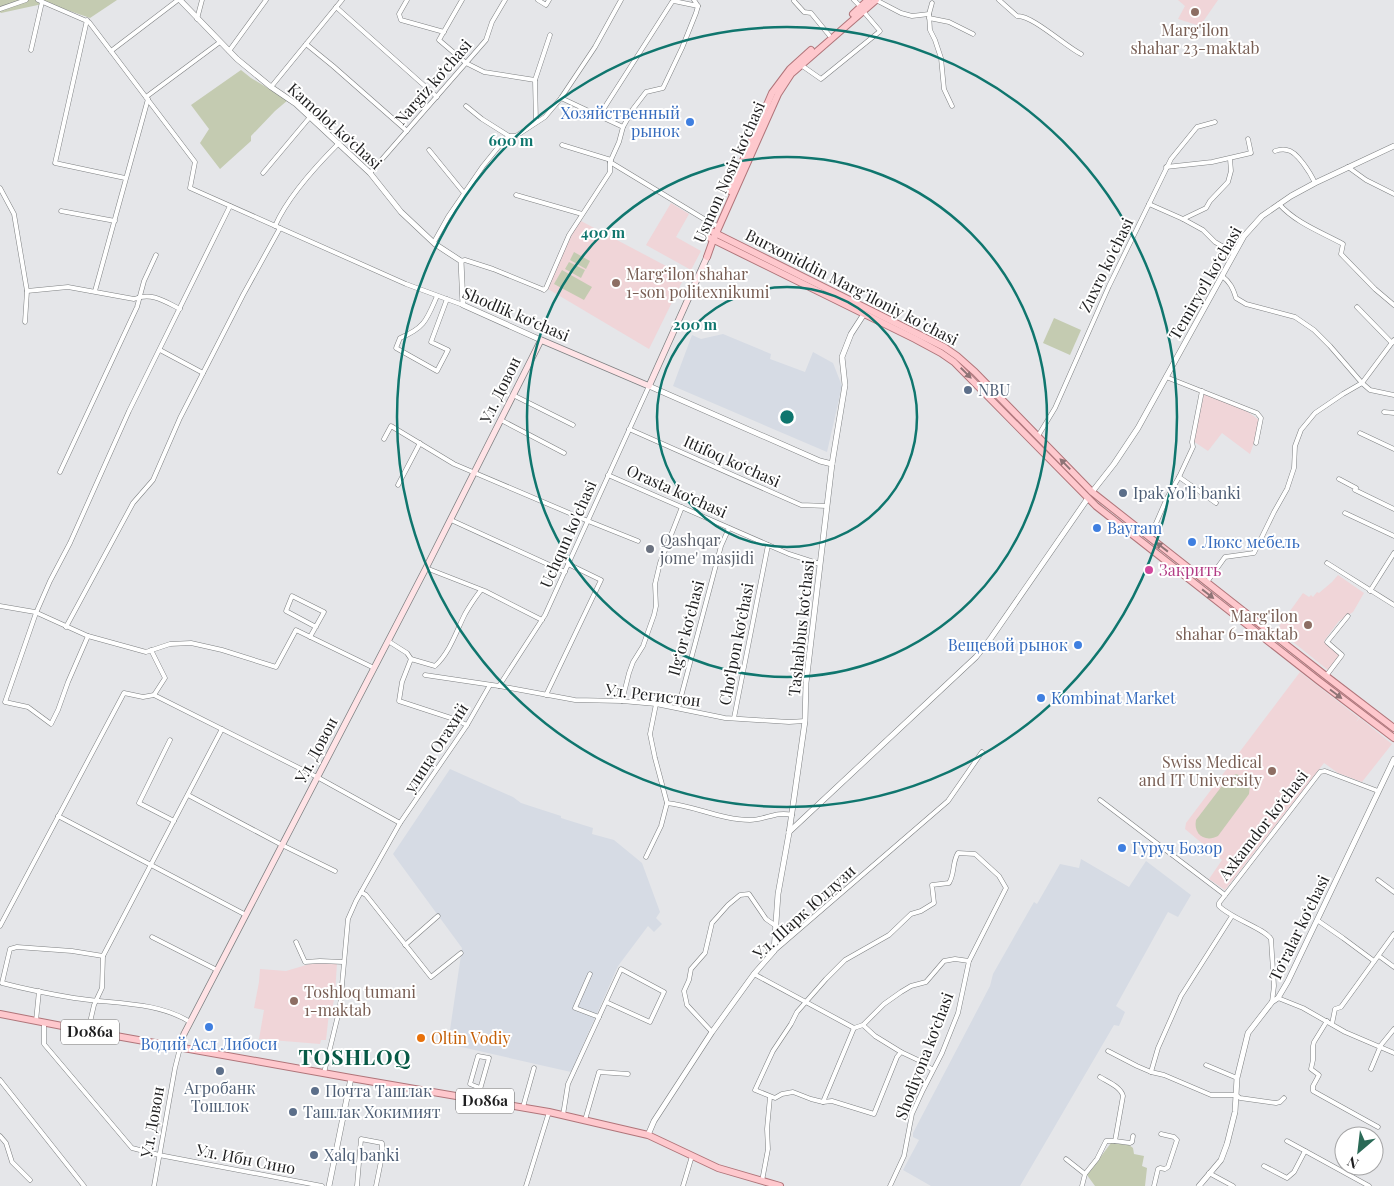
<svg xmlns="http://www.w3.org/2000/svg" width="1394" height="1186" font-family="'Playfair Display',serif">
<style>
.built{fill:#d6dbe4}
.education{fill:#f0d5d8}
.green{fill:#c4cbb1}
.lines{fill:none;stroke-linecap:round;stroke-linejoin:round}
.minor-casing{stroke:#7e8082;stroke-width:5}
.tertiary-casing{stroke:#7e8082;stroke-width:6}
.secondary-casing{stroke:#7e8082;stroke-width:7}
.primary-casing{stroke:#b0757a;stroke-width:8}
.minor{stroke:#fff;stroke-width:4}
.tertiary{stroke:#fff;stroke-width:5}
.secondary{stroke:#ffe3e6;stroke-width:5.5}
.primary{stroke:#fec8cd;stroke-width:6}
.oneway{fill:#8e7476}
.ring{fill:none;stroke:#0f766e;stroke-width:2.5}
.education-dot{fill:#8d6e63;stroke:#fff;stroke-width:2}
.shop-dot{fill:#3f7fe0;stroke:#fff;stroke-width:2}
.service-dot{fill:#5c6f8a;stroke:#fff;stroke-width:2}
.worship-dot{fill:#6b7280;stroke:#fff;stroke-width:2}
.hotel-dot{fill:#d1479c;stroke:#fff;stroke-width:2}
.food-dot{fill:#e8710a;stroke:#fff;stroke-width:2}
.labels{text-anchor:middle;stroke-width:4;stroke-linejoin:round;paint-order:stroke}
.shield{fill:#fff;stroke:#626263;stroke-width:1}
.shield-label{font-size:15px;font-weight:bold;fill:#1f1f20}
.education-label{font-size:16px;fill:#785e54;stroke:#fff;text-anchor:start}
.street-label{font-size:16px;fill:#1f1f20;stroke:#fff}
.shop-label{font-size:16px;fill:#366cbe;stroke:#fff;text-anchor:start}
.service-label{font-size:16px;fill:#4e5e75;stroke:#fff;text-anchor:start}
.worship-label{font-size:16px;fill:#5b616d;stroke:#fff;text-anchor:start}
.hotel-label{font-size:16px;fill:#b23c85;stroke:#fff;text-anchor:start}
.food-label{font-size:16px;fill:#c56008;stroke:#fff;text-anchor:start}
.district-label{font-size:21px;font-weight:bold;letter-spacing:1px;fill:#075a46;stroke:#fff}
.centre{fill:#0f766e;stroke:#fff;stroke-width:2.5}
.ring-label{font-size:15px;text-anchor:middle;font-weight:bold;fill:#0f766e;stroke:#fff;stroke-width:4;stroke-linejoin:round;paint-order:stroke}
</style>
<rect width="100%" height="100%" fill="#e5e6e9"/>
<g class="built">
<path d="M723 334 771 354 770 359 805 372 813 352 833 363 842 386 827 452 673 386 692 335 701 339Z"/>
<path d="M450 769 513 797 521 803 561 816V818L593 828 592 834 614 840 642 863 660 912 656 918 662 924 654 932 648 926 618 966 571 1072 457 1046 459 1032 450 1030 462 948 393 854Z"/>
<path d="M1081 859 1129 887 1146 861 1191 895 1178 917 1168 912 1116 1006 1125 1012 1119 1026 1114 1025 1020 1186H931L903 1170 919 1140 913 1137V1133L990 986 993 974 1034 902 1037 904 1060 864 1079 868Z"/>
</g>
<g class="education">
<path d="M1178 0H1218L1200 26 1178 19 1185 6Z"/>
<path d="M671 203 689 214 676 237 701 251 691 270 646 245Z"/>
<path d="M581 221 685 276 649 349 548 289 564 248 570 236Z"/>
<path d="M1204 394 1241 407 1259 420 1257 434 1250 454 1222 433 1208 451 1193 441Z"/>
<path d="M1338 575 1364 593 1353 612 1339 621 1324 641 1340 655 1328 670 1277 629 1303 593 1309 597 1311 595 1313 597 1317 592 1319 593 1332 582Z"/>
<path d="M1300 672 1359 718 1356 722 1360 718 1392 744 1362 782 1338 773 1324 763 1225 890 1209 879 1222 860 1185 829 1186 823Z"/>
<path d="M313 963H337L335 994 332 1010 329 1013 326 1040H321L320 1044 259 1039 264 1010 254 1008 259 982 260 969 286 971Z"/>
</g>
<g class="green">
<path d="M0 0H117L90 18 47 3 1 13 0 12Z"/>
<path d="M241 70 251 78 288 100 275 111 251 136V141L220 169 200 143 209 129 191 105Z"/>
<path d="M574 252 590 261 586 269 570 260Z"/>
<path d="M569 262 585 270 581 278 565 269Z"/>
<path d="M562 270 592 287 584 300 554 284Z"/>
<path d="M1054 318 1081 330 1070 355 1043 343Z"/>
<path d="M1236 774 1245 777 1248 781 1250 785 1249 794 1218 836C1205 843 1193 834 1196 820L1228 778Z"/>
<path d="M1111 1143 1129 1145 1133 1148 1134 1154 1144 1156 1142 1166 1147 1168 1145 1186H1095L1087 1175Z"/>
</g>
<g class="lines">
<defs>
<g id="minor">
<path d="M38 0 89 22 195 162 190 188 406 284 463 305"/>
<path d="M407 0 399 14 401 20 444 32"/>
<path d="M462 0 439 40 466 63 484 72 535 80 536 122"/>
<path d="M538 0 546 5 549 0"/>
<path d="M854 0 861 7"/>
<path d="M876 0 901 13 912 16 929 14 930 30 935 40 941 58 944 89 952 106"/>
<path d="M999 0 1017 16C1032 15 1065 46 1081 54"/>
<path d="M794 1 804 12 811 13 829 35"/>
<path d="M336 7 437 97"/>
<path d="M0 9 26 0"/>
<path d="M929 14 932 3"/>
<path d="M929 18 949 22 973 34"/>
<path d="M197 19 202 0"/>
<path d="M87 20 55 163 125 178"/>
<path d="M306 44 333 66 407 131"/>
<path d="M31 50 42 2"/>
<path d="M111 51 178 0"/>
<path d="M229 51 266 0"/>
<path d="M801 65 821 79 879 32 880 31 863 11"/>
<path d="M535 80 550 35"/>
<path d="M271 87 342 0"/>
<path d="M146 97 220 42"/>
<path d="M561 98 623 127"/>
<path d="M466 106 482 119 509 136"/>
<path d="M599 116 672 2 674 1 698 6"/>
<path d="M562 145 611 160"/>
<path d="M429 150 464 193"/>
<path d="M1275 151C1278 150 1283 149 1287 150 1297 151 1311 174 1315 183"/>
<path d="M610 162 704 219 719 227"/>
<path d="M1166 167 1212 162 1251 153 1248 139"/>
<path d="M1348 167 1366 180 1394 194"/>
<path d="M263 173 310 117"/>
<path d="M370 173 486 40 492 22 505 0"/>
<path d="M0 188 14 214 27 291 25 322"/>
<path d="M516 195 582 214"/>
<path d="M1149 204 1183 219 1203 230 1215 242 1234 253"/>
<path d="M1279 204C1296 223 1321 232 1343 244L1341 254 1375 289 1394 305"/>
<path d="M61 211 115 221"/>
<path d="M1183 219 1206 208 1210 201 1228 182 1231 171 1230 159"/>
<path d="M275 226C288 196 316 166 339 143"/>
<path d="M434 242 448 217 483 166 504 140 509 136H516L545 117 561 98 595 47 621 0"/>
<path d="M461 261 465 260 493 269 542 289 544 290 546 288 569 235 610 172V162L619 142 623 127 633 109 646 92 663 88 682 48 696 13 698 6 694 0"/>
<path d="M1222 276C1230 282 1233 288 1236 298L1246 304 1295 317 1314 330 1330 346 1362 383 1370 390 1394 395"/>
<path d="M27 291 68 287 134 299C152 292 164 301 180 309"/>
<path d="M95 291 148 99"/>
<path d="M437 296C427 319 425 328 400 338L396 348 437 371 448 350 431 342 447 299"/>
<path d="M1357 307 1392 343"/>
<path d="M160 350 203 373"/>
<path d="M1166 377 1257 413 1261 418 1256 443"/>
<path d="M513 395 573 425"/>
<path d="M1384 412 1394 413"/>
<path d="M501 420 564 453"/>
<path d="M629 429 801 505 827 506"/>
<path d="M1360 433 1394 449"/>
<path d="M1038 436 1055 408 1109 286 1171 159 1197 127 1215 122"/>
<path d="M384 439 391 426 454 464 588 521 638 541"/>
<path d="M60 472 137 307 144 281 156 255"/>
<path d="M608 475 789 554 820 564"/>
<path d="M1179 477 1216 503"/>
<path d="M1339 479 1356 488 1355 490 1394 509"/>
<path d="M398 485 420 443"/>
<path d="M1345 513 1394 536"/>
<path d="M451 520 565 572"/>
<path d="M1150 537 1167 498 1179 477 1193 447 1192 442 1202 391"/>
<path d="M1327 563 1394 605"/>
<path d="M426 568 485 591 542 620"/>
<path d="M1207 582 1225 557 1254 553 1274 512 1287 489 1294 468 1295 446 1301 430 1315 413 1343 394 1362 383 1394 340"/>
<path d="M1370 591 1394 553"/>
<path d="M0 606 35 612 88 636 146 652 170 644 191 643 222 650 276 667 296 630 374 668"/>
<path d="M66 627 133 503 153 480 180 418 243 295 280 228"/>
<path d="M88 636 68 682 58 710 51 724 28 707 5 702 36 613 50 581 70 543 129 411 230 206"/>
<path d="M310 637 324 612 292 596 286 611 316 627"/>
<path d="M388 641 407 653 411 659"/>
<path d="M425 675 499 686 575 700 622 701 656 704 725 718 789 722 805 721"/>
<path d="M1326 676 1342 655 1327 642 1348 616"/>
<path d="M499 686 545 615 649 386"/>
<path d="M154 695 317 777 400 823"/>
<path d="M546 695 601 580 568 564"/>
<path d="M622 701 629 673 633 662 643 646 654 615 656 606 655 584 660 563 682 507"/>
<path d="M678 708 721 546 729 528"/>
<path d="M734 718 768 545"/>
<path d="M467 725 454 719 399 701 402 682 411 659 435 666C450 652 456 632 465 614 470 605 475 598 481 590"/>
<path d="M170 740 139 803 174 821"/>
<path d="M188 795 282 845 335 871"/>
<path d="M1100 800 1225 895"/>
<path d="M667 803C695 806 722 820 750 820 765 820 776 811 792 815"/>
<path d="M58 816 246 915"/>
<path d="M646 857 661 826 667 803 655 758 650 734 656 704"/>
<path d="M1378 880 1394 892"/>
<path d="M361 892 366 895 431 977 461 953"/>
<path d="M1232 916 1181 996 1158 1048 1151 1072 1164 1075 1211 1095H1236L1240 1098 1276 1103 1280 1102 1284 1098"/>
<path d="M1317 920 1343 938 1374 961"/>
<path d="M0 926 124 693 143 697 154 695 165 678 151 650"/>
<path d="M152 937 217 970"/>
<path d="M296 942 305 962 320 961 343 962"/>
<path d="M405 945 438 916"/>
<path d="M774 951 948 801 982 752"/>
<path d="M103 956 72 951 17 947 10 949 2 983C25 989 50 994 74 998 112 1004 157 1001 190 1022"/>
<path d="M1379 956 1394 967"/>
<path d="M590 974 575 1008 599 1017"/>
<path d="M754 974 854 1028"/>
<path d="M1278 998 1303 1008 1345 1032 1394 1053"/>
<path d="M1272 1002 1274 986 1271 939C1264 928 1232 919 1219 906V903L1320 772 1325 771 1378 791"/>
<path d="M36 1021 39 991"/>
<path d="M1327 1021 1314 1042 1313 1046V1060L1311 1069 1319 1075 1313 1086V1091L1378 1127"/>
<path d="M44 1023V1044L132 1148 159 1155 322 1186"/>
<path d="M1332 1024 1335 1009 1341 1007 1394 934"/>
<path d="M863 1025 875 1036 901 1052"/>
<path d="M88 1031 94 1005 102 988 103 956 222 729"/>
<path d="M712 1032 687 1005 684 991 689 980 691 969 705 953 712 923 728 905 740 895 749 894 766 919 776 926"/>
<path d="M1108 1051 1137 1066 1151 1072"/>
<path d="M1206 1065 1237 1078"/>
<path d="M1371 1069 1381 1045 1394 1029"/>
<path d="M324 1073 340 1007 348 919 356 901 400 823 467 725 490 685"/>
<path d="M0 1080 84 1186"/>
<path d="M477 1100 489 1058 478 1056 470 1084 480 1088"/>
<path d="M823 1102 854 1028 863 1025 884 1004 901 992 911 986 926 982 944 961 955 959 969 961"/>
<path d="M523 1107 534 1068"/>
<path d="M563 1115 568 1084 621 969 664 992 650 1022 606 1002"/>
<path d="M585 1120 599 1072 628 1074"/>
<path d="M0 1136 6 1143 12 1162 30 1180"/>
<path d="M1115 1141 1130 1143 1132 1142 1133 1136"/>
<path d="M1287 1141 1369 1186"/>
<path d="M1066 1159 1085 1174"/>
<path d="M1264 1166 1287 1178 1294 1172 1305 1151"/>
<path d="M1209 1173 1233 1186"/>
<path d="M762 1181 768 1149 767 1129 770 1097"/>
<path d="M154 1186 175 1068 180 1048"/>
<path d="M357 1186 361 1139 382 1143V1156L376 1186"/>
<path d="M526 1186 549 1112"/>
<path d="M683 1186 692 1156"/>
<path d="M890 1186 904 1156 912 1114 923 1090 942 1053 958 1013 969 961 1006 888 999 876 975 854 958 853C952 862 955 874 949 883L932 885 934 903 921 911 911 914 889 935 845 960 826 979 797 1012 791 1024 773 1051 755 1090 775 1098 782 1094 793 1092 811 1099 823 1102 832 1101 874 1114 897 1057 901 1052 918 1060 933 1070"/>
<path d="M1082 1186 1085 1174 1097 1159 1106 1141H1115L1123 1096C1121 1087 1108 1082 1100 1077"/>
<path d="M1154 1186 1158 1169 1160 1168 1165 1169 1168 1167 1177 1140 1174 1137 1161 1134"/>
</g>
<g id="tertiary">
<path d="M180 0 237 59 271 87 296 104 370 173 401 212 435 244 461 261 463 305 541 340"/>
<path d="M649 386 820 461 832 464"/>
<path d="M1092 492 1114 464 1138 428 1244 236 1262 216 1291 196 1315 183 1394 146"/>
<path d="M789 832 976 657 991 638 1088 498"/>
<path d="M648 1135 654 1121 712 1032 754 974 774 951 778 894 789 833 805 721 806 683 832 464 845 385 842 357 851 334 864 314"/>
<path d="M329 1186 351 1078"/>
<path d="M1199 1186 1221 1160 1227 1144 1235 1112 1237 1078 1248 1033 1272 1002 1278 998 1288 981 1394 759"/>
</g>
<path id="secondary" d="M180 1048 184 1034 426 568 541 340 649 386 707 257"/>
<g id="primary">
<path d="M853 14 868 0"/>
<path d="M730 191 772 93 790 69 811 50"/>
<path d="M713 232 944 347 957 356 975 372 1092 492 1326 676 1394 728"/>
<path d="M710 238 915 339 941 353 954 362 1096 506 1319 681 1394 738"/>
<path d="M707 257 713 240 778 94 791 74 876 0"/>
<path d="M0 1014 88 1031 351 1078 549 1112 648 1135 718 1168 780 1186"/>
</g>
</defs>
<use href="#minor" class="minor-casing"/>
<use href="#tertiary" class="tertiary-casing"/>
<use href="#secondary" class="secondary-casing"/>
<use href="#primary" class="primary-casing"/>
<use href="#minor" class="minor"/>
<use href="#tertiary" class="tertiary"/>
<use href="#secondary" class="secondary"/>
<use href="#primary" class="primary"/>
</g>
<defs><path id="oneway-solid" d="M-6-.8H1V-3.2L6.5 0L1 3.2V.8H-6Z" transform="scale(1.25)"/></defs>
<g class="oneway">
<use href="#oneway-solid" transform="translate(966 373) rotate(45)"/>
<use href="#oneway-solid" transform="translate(1065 464) rotate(-134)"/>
<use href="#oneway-solid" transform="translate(1162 547) rotate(-142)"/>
<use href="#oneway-solid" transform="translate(1208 594) rotate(38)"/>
<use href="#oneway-solid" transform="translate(1336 694) rotate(37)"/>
</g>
<g class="ring">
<circle cx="787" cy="417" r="130"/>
<circle cx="787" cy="417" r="260"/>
<circle cx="787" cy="417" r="390"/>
</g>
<g class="education-dot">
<circle cx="1195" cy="12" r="5"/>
<circle cx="616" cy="283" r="5"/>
<circle cx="1308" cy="625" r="5"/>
<circle cx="1272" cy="771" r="5"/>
<circle cx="294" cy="1001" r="5"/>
</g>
<g class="shop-dot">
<circle cx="690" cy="122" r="5"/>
<circle cx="1097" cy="528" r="5"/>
<circle cx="1192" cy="542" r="5"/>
<circle cx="1078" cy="645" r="5"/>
<circle cx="1041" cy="698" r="5"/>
<circle cx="1122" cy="848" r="5"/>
<circle cx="209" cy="1027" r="5"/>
</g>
<g class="service-dot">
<circle cx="968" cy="390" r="5"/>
<circle cx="1123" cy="493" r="5"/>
<circle cx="220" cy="1071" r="5"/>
<circle cx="315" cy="1091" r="5"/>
<circle cx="293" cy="1112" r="5"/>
<circle cx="314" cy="1155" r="5"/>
</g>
<circle class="worship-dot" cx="650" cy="549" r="5"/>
<circle class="hotel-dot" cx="1149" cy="570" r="5"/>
<circle class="food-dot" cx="421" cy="1038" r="5"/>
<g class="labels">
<g class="shield">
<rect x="61" y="1019.5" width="58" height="25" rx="4"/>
<rect x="456" y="1088.5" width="58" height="25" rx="4"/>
</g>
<g class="shield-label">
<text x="90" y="1037">D086a</text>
<text x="485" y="1106">D086a</text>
</g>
<g class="education-label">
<text x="1195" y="36" text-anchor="middle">Marg'ilon<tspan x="1195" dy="18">shahar 23-maktab</tspan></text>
<text x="626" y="280">Margʻilon shahar<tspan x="626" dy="18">1-son politexnikumi</tspan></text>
<text x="1298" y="622" text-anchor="end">Marg'ilon<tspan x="1298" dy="18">shahar 6-maktab</tspan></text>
<text x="1262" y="768" text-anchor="end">Swiss Medical<tspan x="1262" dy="18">and IT University</tspan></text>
<text x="304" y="998">Toshloq tumani<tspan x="304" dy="18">1-maktab</tspan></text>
</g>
<g class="street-label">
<text transform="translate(433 82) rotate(-49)" y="6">Nargiz koʻchasi</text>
<text transform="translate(335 126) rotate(42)" y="6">Kamolot koʻchasi</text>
<text transform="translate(729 172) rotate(-66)" y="6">Usmon Nosir ko‘chasi</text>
<text transform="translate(1106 265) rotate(-64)" y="6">Zuxro ko'chasi</text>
<text transform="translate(1205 283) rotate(-60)" y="6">Temiryoʻl koʻchasi</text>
<text transform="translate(852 287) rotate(27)" y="6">Burxoniddin Marg’iloniy ko’chasi</text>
<text transform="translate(516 314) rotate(23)" y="6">Shodlik koʻchasi</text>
<text transform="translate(500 390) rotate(-64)" y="6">Ул. Довон</text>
<text transform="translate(732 461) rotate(24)" y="6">Ittifoq koʻchasi</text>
<text transform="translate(677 491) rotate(24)" y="6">Orasta koʻchasi</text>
<text transform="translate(568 534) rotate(-66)" y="6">Uchqun ko'chasi</text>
<text transform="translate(686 628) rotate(-75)" y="6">Ilgʻor koʻchasi</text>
<text transform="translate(801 628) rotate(-84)" y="6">Tashabbus koʻchasi</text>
<text transform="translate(736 644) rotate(-79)" y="6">Choʻlpon koʻchasi</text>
<text transform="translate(653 695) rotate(7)" y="6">Ул. Регистон</text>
<text transform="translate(436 748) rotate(-57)" y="6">улица Огахий</text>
<text transform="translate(316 750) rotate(-62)" y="6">Ул. Довон</text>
<text transform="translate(1263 825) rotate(-52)" y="6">Axkamdor ko‘chasi</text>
<text transform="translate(804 912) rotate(-42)" y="6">Ул. Шарк Юлдузи</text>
<text transform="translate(1299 928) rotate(-64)" y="6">Toʻralar koʻchasi</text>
<text transform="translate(924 1056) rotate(-69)" y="6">Shodiyona koʻchasi</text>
<text transform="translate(152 1122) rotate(-80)" y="6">Ул. Довон</text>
<text transform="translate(246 1159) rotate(11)" y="6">Ул. Ибн Сино</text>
</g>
<g class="shop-label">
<text x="680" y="119" text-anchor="end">Хозяйственный<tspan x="680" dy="18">рынок</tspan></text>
<text x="1107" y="534">Bayram</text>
<text x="1202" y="548">Люкс мебель</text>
<text x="1068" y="651" text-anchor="end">Вещевой рынок</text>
<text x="1051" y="704">Kombinat Market</text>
<text x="1132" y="854">Гуруч Бозор</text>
<text x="209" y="1050" text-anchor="middle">Водий Асл Либоси</text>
</g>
<g class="service-label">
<text x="978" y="396">NBU</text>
<text x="1133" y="499">Ipak Yo'li banki</text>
<text x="220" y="1094" text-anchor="middle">Агробанк<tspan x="220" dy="18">Тошлок</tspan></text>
<text x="325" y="1097">Почта Ташлак</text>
<text x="303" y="1118">Ташлак Хокимият</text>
<text x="324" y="1161">Xalq banki</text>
</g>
<g class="worship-label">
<text x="660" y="546">Qashqar<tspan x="660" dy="18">jome' masjidi</tspan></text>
</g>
<g class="hotel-label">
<text x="1159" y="576">Закрить</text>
</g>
<g class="food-label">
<text x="431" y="1044">Oltin Vodiy</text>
</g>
<g class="district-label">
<text x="355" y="1065">TOSHLOQ</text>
</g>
</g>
<circle cx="787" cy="417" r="8" class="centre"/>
<g class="ring-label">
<text x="511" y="146">600 m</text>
<text x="603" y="238">400 m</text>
<text x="695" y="330">200 m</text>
</g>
<g transform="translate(1359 1151) rotate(208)"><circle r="24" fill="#ffffff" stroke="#a5a5a6"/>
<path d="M0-4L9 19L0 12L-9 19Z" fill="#2b6a57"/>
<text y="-8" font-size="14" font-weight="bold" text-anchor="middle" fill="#1f1f20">N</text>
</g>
</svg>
